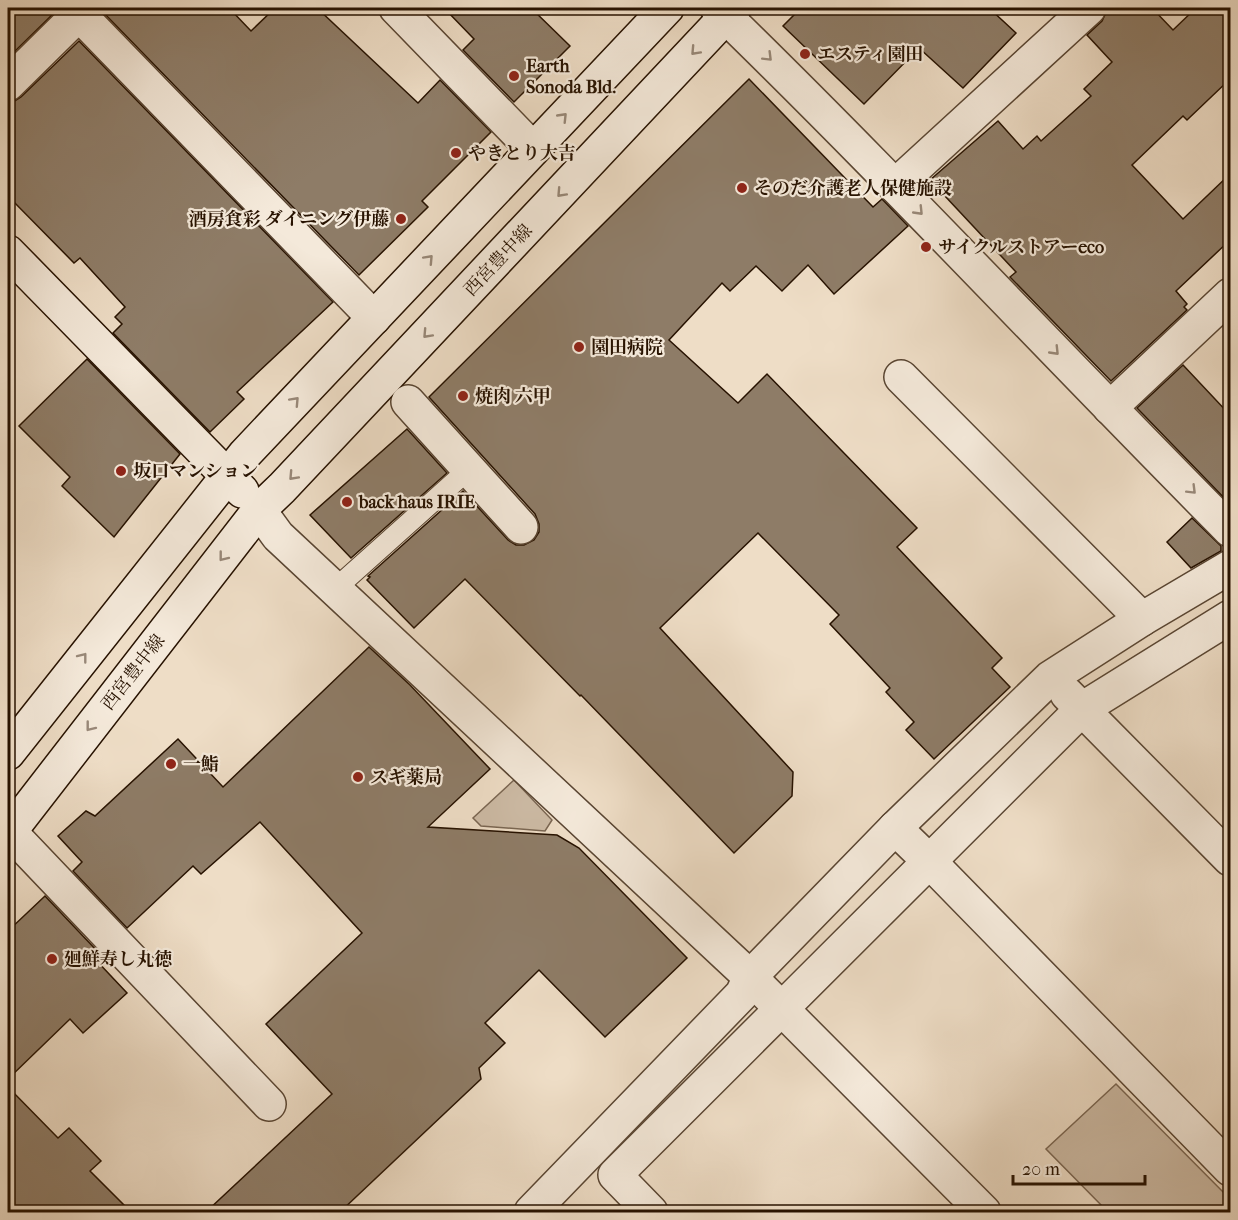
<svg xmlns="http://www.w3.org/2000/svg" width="1238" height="1220" font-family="'IM FELL French Canon','Noto Serif JP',serif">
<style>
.green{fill:#ccbaa4;stroke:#7a6652;stroke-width:1.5}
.building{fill:#8e7c67;stroke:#271200;stroke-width:1.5}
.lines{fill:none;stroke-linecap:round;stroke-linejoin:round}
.service-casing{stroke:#594532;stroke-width:22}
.minor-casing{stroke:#594532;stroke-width:36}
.secondary-casing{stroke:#271200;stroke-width:36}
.service{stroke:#f4e9da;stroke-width:20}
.minor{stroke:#f4e9da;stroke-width:33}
.secondary{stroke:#f4e9da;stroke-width:33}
.oneway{stroke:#988878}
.poi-dot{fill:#8f2418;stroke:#f4e9da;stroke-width:2}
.labels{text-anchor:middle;stroke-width:4.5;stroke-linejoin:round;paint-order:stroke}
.poi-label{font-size:18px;font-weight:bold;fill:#271200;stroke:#f4e9da;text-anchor:start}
.street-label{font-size:18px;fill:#271200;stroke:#f4e9da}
</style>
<rect width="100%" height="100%" fill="#eeddc6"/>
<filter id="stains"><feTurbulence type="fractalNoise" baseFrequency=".00333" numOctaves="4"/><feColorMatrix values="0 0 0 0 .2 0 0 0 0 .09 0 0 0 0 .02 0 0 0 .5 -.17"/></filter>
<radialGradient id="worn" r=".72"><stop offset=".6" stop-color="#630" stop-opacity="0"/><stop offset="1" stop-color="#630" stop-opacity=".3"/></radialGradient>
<g class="green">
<path d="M514 780 552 820 545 831 481 826 473 818Z"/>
<path d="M1116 1084 1230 1199V1212H1108L1046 1149Z"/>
</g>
<g class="building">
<path d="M8 8H55V12L8 58Z"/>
<path d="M99 8H229L251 31 275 8H317L418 103 440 80 491 132 422 201 428 207 359 275Z"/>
<path d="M444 8H531L570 46 514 102 463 50 474 39Z"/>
<path d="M801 8H989L1016 33 963 88 919 48 864 104 783 26Z"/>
<path d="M1108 8H1152L1173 30 1196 8H1230V79L1187 120 1183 116 1132 165 1183 219 1230 174V240L1176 291 1187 304 1184 307 1187 310 1111 381 1010 277 1016 272 930 180 998 121 1023 149 1037 136 1041 141 1091 96 1084 89 1112 62 1087 35 1102 21Z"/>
<path d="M79 41 333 302 237 392 244 399 210 432 113 333 122 324 115 317 125 307 80 258 74 263 8 196V102H13L21 97Z"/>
<path d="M749 79 873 207 882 199 908 226 834 294 808 265 782 291 756 266 730 291 722 283 669 340 738 403 767 374 917 528 897 547 1002 658 992 668 1010 687 934 759 906 730 914 722 886 692 890 688 830 624 839 615 758 533 660 628 793 772 792 796 734 853 581 695 580 696 465 579 414 628 367 580 370 577 368 576 463 491 508 540 516 545H524L534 540 539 532V524L535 514 429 397Z"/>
<path d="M87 359 180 454 114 537 62 486 70 477 19 426Z"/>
<path d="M1183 365 1230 415V504L1137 408Z"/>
<path d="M407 429 447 473 351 558 310 515Z"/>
<path d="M1192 518 1221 546V551L1191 568 1167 542Z"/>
<path d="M369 647 410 685 490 769 428 827 557 835 579 848 687 958 605 1037 539 970 485 1023 505 1043 479 1068 481 1079 340 1212H206L332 1094 266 1024 362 933 260 822 201 874 193 866 127 928 73 871 82 862 58 836 86 811 95 816 178 739 223 787Z"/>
<path d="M45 896 99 953 94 958 127 993 83 1033 70 1019 8 1079V931Z"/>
<path d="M8 1087 58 1138 69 1128 101 1161 90 1171 131 1212H8Z"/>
</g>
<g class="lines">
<defs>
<path id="service" d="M335 589 469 469"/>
<g id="minor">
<path d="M73 8 374 318"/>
<path d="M396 8 533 149"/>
<path d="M717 8C892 178 1058 357 1230 530"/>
<path d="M8 84 79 14"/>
<path d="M895 186 1089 8"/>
<path d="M901 377 1142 619"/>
<path d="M408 402 521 527"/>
<path d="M1110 408 1230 295"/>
<path d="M259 510 278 536 750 977 984 1212"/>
<path d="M1067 694 1230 859"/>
<path d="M895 828 929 861 1230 1169"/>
<path d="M8 830 269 1104"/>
<path d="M531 1212 742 994 750 977 895 828 1050 678 1142 619 1230 567"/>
<path d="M651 1212 615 1175 1082 709 1230 617"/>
</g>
<g id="secondary">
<path d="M8 252 242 491"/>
<path d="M8 753 245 454 667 8"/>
<path d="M8 834 259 510 282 488 734 8"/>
</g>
</defs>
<use href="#service" class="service-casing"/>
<use href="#minor" class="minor-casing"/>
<use href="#secondary" class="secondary-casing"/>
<use href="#service" class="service"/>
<use href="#minor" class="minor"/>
<use href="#secondary" class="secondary"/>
</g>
<defs><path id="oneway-chevron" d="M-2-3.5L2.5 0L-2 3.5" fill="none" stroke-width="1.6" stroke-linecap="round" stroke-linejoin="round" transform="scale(1.5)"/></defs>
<g class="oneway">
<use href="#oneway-chevron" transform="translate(695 51) rotate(133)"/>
<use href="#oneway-chevron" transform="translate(768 57) rotate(45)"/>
<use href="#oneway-chevron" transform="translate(563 117) rotate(-46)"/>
<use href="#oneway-chevron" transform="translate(561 193) rotate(133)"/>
<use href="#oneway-chevron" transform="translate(919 211) rotate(46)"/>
<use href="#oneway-chevron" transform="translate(429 259) rotate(-47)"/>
<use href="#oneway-chevron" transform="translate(427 334) rotate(133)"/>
<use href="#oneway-chevron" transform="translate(1055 351) rotate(46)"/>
<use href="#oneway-chevron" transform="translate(295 401) rotate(-47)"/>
<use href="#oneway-chevron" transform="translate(293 476) rotate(133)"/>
<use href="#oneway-chevron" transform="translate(1192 490) rotate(45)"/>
<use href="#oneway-chevron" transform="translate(223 557) rotate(128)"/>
<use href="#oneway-chevron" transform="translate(83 657) rotate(-52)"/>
<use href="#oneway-chevron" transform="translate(90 727) rotate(128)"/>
</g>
<g class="poi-dot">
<circle cx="805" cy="54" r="6"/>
<circle cx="514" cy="76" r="6"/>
<circle cx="456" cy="153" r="6"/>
<circle cx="742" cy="188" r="6"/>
<circle cx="401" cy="219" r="6"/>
<circle cx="926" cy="247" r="6"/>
<circle cx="579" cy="347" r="6"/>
<circle cx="463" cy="396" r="6"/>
<circle cx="121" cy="471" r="6"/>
<circle cx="347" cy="502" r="6"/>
<circle cx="171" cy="764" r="6"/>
<circle cx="358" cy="777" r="6"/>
<circle cx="52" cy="959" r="6"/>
</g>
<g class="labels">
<g class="poi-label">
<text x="817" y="60">エスティ園田</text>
<text x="526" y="72">Earth<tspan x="526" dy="21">Sonoda Bld.</tspan></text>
<text x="468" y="159">やきとり大吉</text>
<text x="754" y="194">そのだ介護老人保健施設</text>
<text x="389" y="225" text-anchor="end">酒房食彩 ダイニング伊藤</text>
<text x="938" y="253">サイクルストアーeco</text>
<text x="591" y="353">園田病院</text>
<text x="475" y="402">焼肉 六甲</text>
<text x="133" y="477">坂口マンション</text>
<text x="359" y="508">back haus IRIE</text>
<text x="183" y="770">一鮨</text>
<text x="370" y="783">スギ薬局</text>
<text x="64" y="965">廻鮮寿し丸徳</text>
</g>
<g class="street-label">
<text transform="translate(498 260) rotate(-47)" y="6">西宮豊中線</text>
<text transform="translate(133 672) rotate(-52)" y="6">西宮豊中線</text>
</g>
</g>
<rect width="1238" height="1220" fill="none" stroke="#eeddc6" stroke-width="30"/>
<rect x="9" y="9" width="1220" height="1202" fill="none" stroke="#271200" stroke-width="3"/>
<rect x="15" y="15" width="1208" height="1190" fill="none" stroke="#271200" stroke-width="1.5"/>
<path d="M1013 1175v9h132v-9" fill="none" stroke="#271200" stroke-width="3"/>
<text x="1022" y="1175" font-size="18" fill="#271200" stroke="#f4e9da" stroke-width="4.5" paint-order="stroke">20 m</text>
<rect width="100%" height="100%" filter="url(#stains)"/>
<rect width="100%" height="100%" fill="url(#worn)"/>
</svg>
